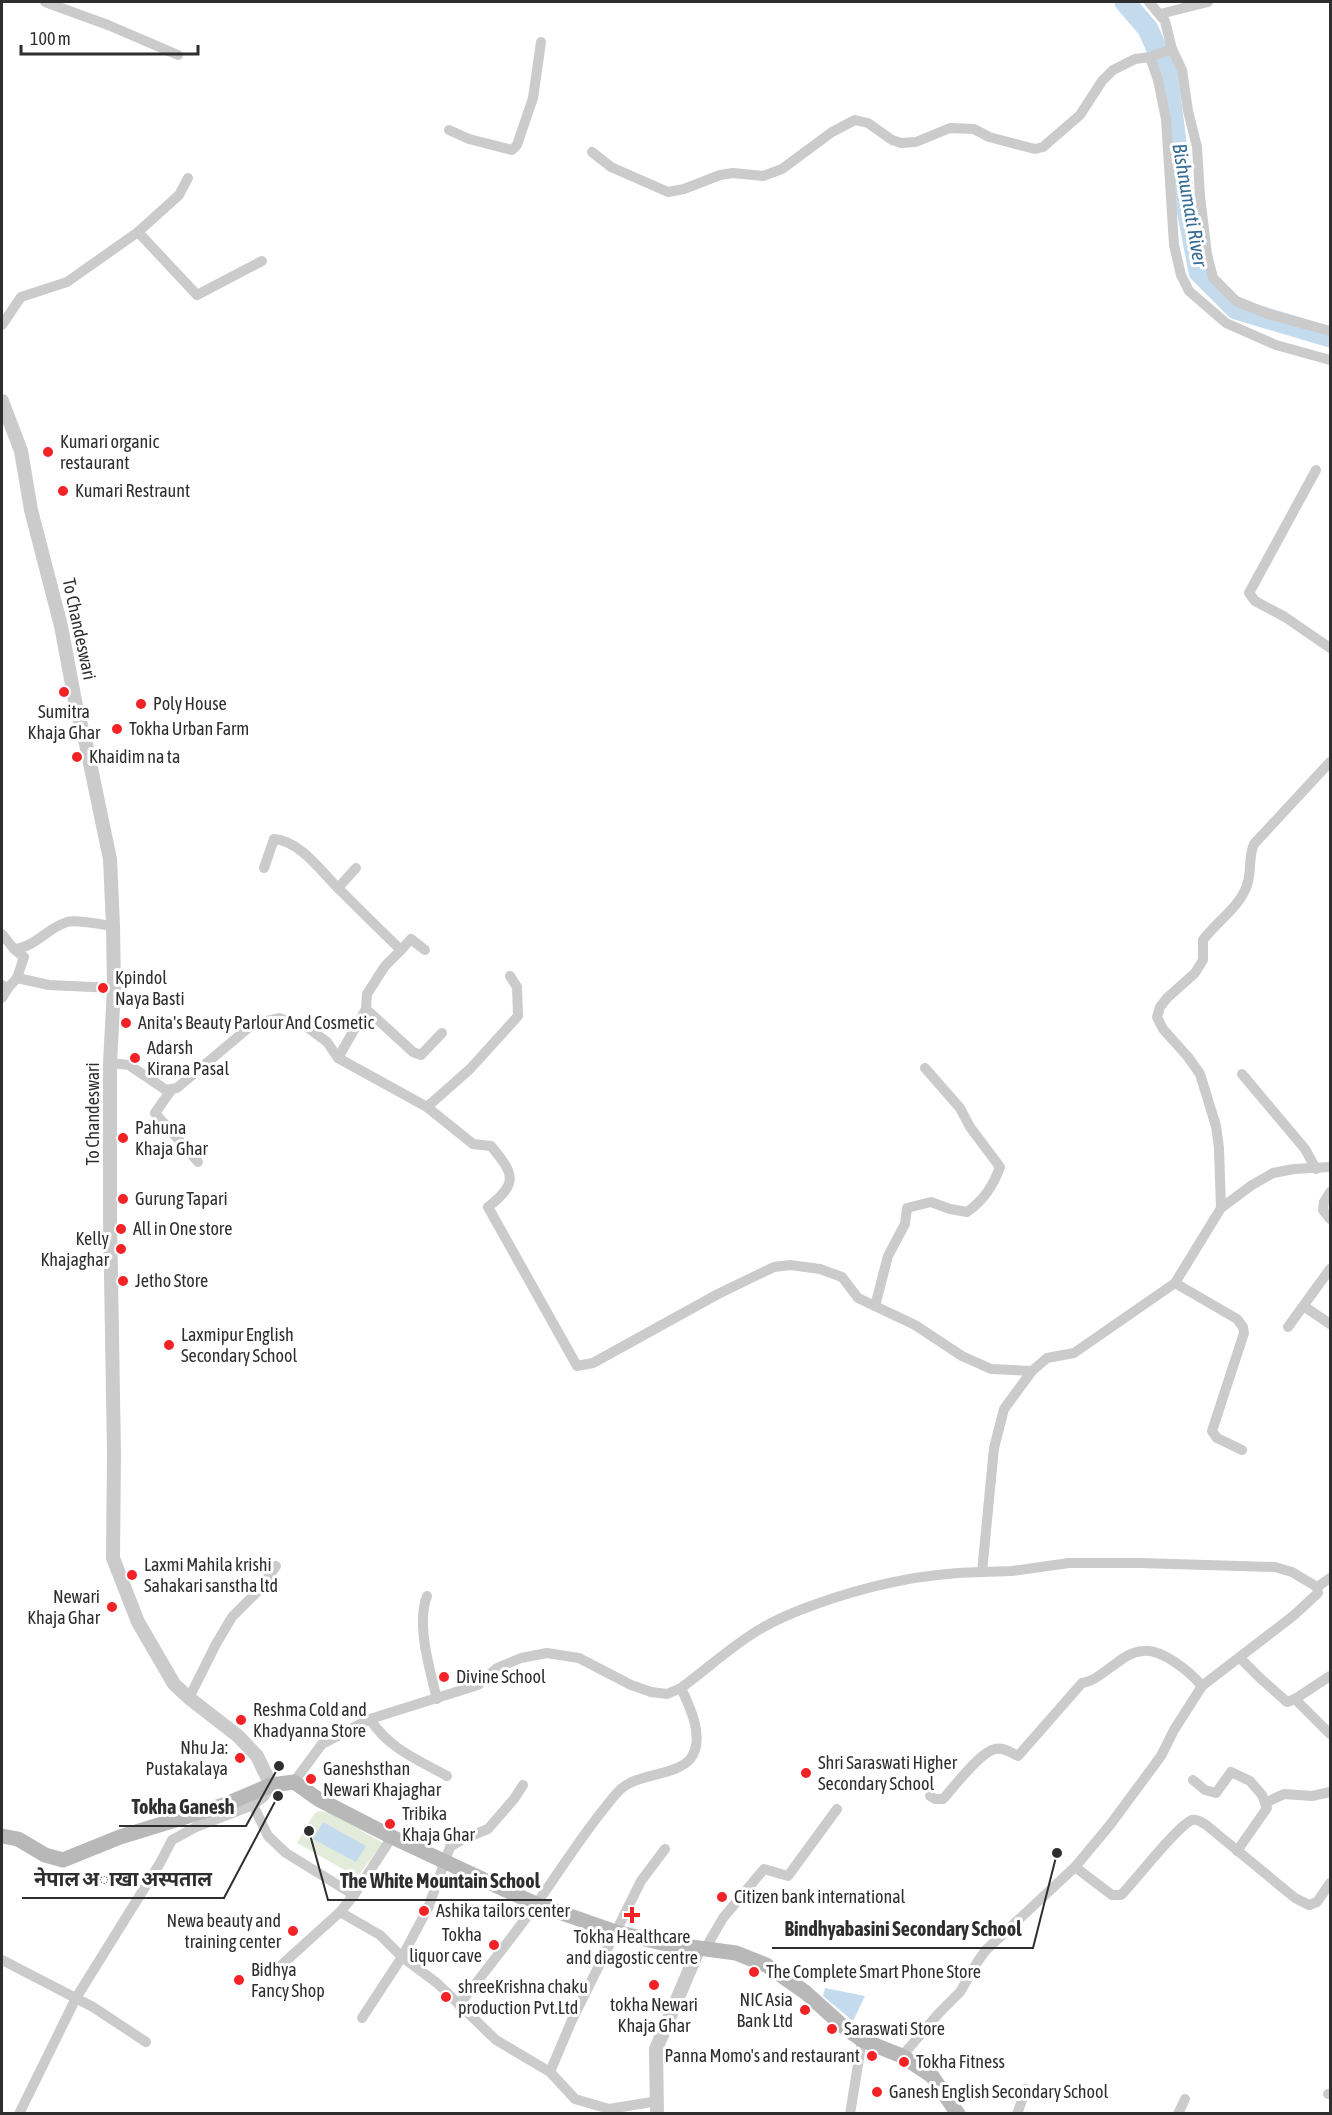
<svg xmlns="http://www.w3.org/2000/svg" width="1332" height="2115" font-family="'Asap Condensed','Noto Sans Devanagari',sans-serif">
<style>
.green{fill:#e3ecda}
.water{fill:#c4dbee}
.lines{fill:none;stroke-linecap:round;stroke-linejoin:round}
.river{stroke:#c4dbee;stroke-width:21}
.minor{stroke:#cbcbcb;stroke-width:10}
.tertiary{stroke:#cbcbcb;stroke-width:14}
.secondary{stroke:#b8b8b8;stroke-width:15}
.poi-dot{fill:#f32226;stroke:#fff;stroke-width:2}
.labels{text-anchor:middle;stroke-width:6;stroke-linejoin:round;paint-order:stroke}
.poi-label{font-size:18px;fill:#2e2e2e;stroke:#fff;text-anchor:start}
.street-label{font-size:18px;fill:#2e2e2e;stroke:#fff}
.water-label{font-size:20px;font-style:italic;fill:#356b96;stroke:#fff}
.leader{fill:none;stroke:#2e2e2e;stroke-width:2}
.callout-dot{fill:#2e2e2e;stroke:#fff;stroke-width:2}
.callout-label{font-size:20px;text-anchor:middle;font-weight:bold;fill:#2e2e2e;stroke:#fff;stroke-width:6;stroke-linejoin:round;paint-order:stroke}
</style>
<rect width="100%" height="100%" fill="#fff"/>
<path class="green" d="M319 1811 331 1813 383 1843 357 1877 297 1843 314 1814Z"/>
<g class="water">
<path d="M323 1822 366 1846 356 1862 313 1839Z"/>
<path d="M825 1988 865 1996 853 2021 823 1996Z"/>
</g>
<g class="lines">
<path class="river" d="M1125 2 1148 29 1167 72 1180 173 1199 272 1236 309 1330 337"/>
<g class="minor">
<path d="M45 2 108 25 178 55"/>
<path d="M1149 2 1165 21 1172 49 1182 70 1188 111 1197 147 1200 196 1207 254 1213 278 1236 301 1268 314 1330 331"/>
<path d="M1160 14 1208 2"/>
<path d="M1150 57 1172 49"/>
<path d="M449 130 469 139 512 150 517 145 533 98 541 42"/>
<path d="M592 152 611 167 668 192 684 189 720 175 733 173 763 176 782 169 832 132 855 120 868 123 892 140 901 143 916 142 950 128 974 129 989 137 1035 149 1043 147 1080 115 1102 81 1113 70 1135 59 1150 57 1158 80 1166 119 1174 245 1181 275 1189 291 1226 323 1235 327 1276 345 1330 360"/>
<path d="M138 232 197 295 262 261"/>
<path d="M2 325 21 297 67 282 138 232 179 195 188 178"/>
<path d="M1316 470 1249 593 1255 601 1285 617 1330 648"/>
<path d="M264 868 274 839C301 841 322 873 340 890 360 910 380 930 401 950L385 966 367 994 366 1009 338 1058"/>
<path d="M338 888 356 868"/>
<path d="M2 934 14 949 24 957 17 978"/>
<path d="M14 949C36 947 47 928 67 922 77 919 102 925 113 926"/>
<path d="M401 950 411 939 425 950"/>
<path d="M8 988 17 978 49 985 114 988"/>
<path d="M2 998 8 988 2 985"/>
<path d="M366 1009 413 1052 421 1055 442 1033"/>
<path d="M110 1063 129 1065 166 1090 177 1088 253 1024 279 1018 307 1027 327 1042 338 1058 427 1107 473 1144 491 1146C514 1174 519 1183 488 1207L577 1366 593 1363 718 1294 774 1267 790 1265 820 1269 842 1277 858 1298 915 1325 962 1356 991 1369 1032 1371"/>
<path d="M1242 1074 1305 1149 1316 1169"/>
<path d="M172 1089 155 1113 198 1162"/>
<path d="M427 1107 470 1069 518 1016 517 987 510 976"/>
<path d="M1330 1192 1324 1202 1323 1210 1330 1219"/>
<path d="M1221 1208 1219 1148 1216 1126 1200 1074 1188 1057 1163 1029 1157 1017 1160 1007 1167 998 1195 973 1203 960V940C1216 922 1240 907 1247 885 1252 871 1248 857 1254 844L1330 762"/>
<path d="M1175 1283 1237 1319 1243 1327 1244 1333 1212 1431 1217 1438 1242 1450"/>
<path d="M875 1306 888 1256 905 1224 907 1208 931 1202 950 1209 967 1212C984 1200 993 1186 1000 1167L970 1127 960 1108 925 1068"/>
<path d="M1305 1307 1330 1324"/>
<path d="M1288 1327 1330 1269"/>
<path d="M982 1572 1012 1571 1069 1563H1140L1275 1567 1292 1572 1317 1587"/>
<path d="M427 1596C416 1625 430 1670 437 1699"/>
<path d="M1240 1658 1260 1678 1287 1702 1295 1699 1330 1676"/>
<path d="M189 1698 216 1644 232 1617 259 1590 276 1566"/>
<path d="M1295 1699 1330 1734"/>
<path d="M370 1719C388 1748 418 1760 447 1776"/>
<path d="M1193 1780 1205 1790 1216 1793 1231 1772 1250 1781 1262 1795 1267 1808 1237 1851"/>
<path d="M294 1782 322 1744 370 1719 478 1685 497 1668 521 1658 547 1653 579 1658 631 1685 651 1692 667 1694 681 1688C707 1669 735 1643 762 1628 777 1619 792 1613 808 1607 864 1586 922 1573 982 1572L994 1448 1004 1409 1032 1371 1047 1358 1074 1353 1175 1283 1221 1208 1252 1185 1273 1173 1294 1169 1330 1167"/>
<path d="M930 1796 935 1799H943C954 1787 980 1752 995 1749 1004 1747 1011 1753 1018 1756L1082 1683C1095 1681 1103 1672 1114 1665 1123 1658 1131 1652 1143 1651 1162 1648 1191 1673 1202 1686"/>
<path d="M1265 1803 1284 1794 1312 1796 1330 1792"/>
<path d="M253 1805 268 1836 286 1853 354 1895"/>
<path d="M1075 1867 1112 1895H1121C1135 1881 1178 1825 1192 1820 1197 1819 1201 1822 1205 1824L1295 1898 1309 1905 1317 1902 1330 1883"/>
<path d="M340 1912 380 1935 402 1957 437 1983 496 2040 550 2072 575 2099 609 2109 658 2101"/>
<path d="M705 1949 723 1918 764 1869 788 1876 837 1809"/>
<path d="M2 1960 93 2007 146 2042"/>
<path d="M277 1969 340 1912 354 1895 392 1837"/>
<path d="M459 2005C485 1971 512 1938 537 1903 559 1872 579 1840 603 1810 609 1803 614 1795 621 1789 638 1773 677 1776 691 1758 705 1738 690 1707 681 1688"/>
<path d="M362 2018 402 1957 428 1908 450 1847 463 1839 488 1829 514 1799 523 1785"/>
<path d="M902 2056 939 2013 960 1992 978 1961 986 1950 1075 1867 1110 1825 1161 1756 1174 1730 1202 1686 1293 1616 1318 1593 1317 1587 1330 1578"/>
<path d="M550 2072 572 2020 641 1881 665 1849"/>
<path d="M1328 2094H1330"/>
<path d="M19 2114 76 1998 160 1863 172 1840 196 1827 253 1805 264 1797 271 1785"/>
<path d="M850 2114 862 2040"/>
<path d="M1017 2114 1026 2089"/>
<path d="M1178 2114 1185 2099"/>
</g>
<g class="tertiary">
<path d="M2 401 21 451 31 510 61 626 76 706 86 744 110 859 113 926 114 988 110 1063V1216L114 1454 113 1558 138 1622 174 1684 189 1698 238 1736 257 1756 271 1785"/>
<path d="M657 2114 656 2049 699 1948"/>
</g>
<path class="secondary" d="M2 1836 18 1839 45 1855 63 1860 120 1837 224 1805 271 1785 294 1782 318 1799 392 1837 536 1904 616 1932 662 1943 736 1953 766 1965 805 1992 844 2027 862 2040 902 2056 932 2076 958 2114"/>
</g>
<g class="poi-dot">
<circle cx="48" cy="452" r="6"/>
<circle cx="63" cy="491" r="6"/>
<circle cx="64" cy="692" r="6"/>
<circle cx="141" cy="704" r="6"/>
<circle cx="117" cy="729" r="6"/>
<circle cx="77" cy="757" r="6"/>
<circle cx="103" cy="988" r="6"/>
<circle cx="126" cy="1023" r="6"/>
<circle cx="135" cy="1058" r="6"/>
<circle cx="123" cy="1138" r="6"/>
<circle cx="123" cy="1199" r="6"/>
<circle cx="121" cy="1229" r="6"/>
<circle cx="121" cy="1249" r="6"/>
<circle cx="123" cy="1281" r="6"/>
<circle cx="169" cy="1345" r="6"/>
<circle cx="132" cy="1575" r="6"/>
<circle cx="112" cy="1607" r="6"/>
<circle cx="444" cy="1677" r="6"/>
<circle cx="241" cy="1720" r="6"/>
<circle cx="240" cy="1758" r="6"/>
<circle cx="806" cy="1773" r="6"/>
<circle cx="311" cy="1779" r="6"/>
<circle cx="390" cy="1824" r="6"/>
<circle cx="722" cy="1897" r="6"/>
<circle cx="424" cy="1911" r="6"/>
<path d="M629 1906h6v6h6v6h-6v6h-6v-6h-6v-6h6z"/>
<circle cx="293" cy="1931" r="6"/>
<circle cx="494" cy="1945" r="6"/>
<circle cx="754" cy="1972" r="6"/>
<circle cx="239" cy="1980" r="6"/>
<circle cx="654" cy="1985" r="6"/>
<circle cx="446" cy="1997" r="6"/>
<circle cx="805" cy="2010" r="6"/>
<circle cx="832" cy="2029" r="6"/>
<circle cx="872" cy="2056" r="6"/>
<circle cx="904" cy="2062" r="6"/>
<circle cx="877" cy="2092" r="6"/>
</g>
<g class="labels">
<g class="poi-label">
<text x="60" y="448">Kumari organic<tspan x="60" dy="21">restaurant</tspan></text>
<text x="75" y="497">Kumari Restraunt</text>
<text x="153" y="710">Poly House</text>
<text x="64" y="718" text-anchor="middle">Sumitra<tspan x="64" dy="21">Khaja Ghar</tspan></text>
<text x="129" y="735">Tokha Urban Farm</text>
<text x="89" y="763">Khaidim na ta</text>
<text x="115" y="984">Kpindol<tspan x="115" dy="21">Naya Basti</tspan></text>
<text x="138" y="1029">Anita's Beauty Parlour And Cosmetic</text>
<text x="147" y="1054">Adarsh<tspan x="147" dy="21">Kirana Pasal</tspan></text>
<text x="135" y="1134">Pahuna<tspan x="135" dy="21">Khaja Ghar</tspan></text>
<text x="135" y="1205">Gurung Tapari</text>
<text x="133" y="1235">All in One store</text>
<text x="109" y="1245" text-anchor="end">Kelly<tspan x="109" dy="21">Khajaghar</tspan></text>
<text x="135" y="1287">Jetho Store</text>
<text x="181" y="1341">Laxmipur English<tspan x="181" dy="21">Secondary School</tspan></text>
<text x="144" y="1571">Laxmi Mahila krishi<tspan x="144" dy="21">Sahakari sanstha ltd</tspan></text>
<text x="100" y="1603" text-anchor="end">Newari<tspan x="100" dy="21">Khaja Ghar</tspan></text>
<text x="456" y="1683">Divine School</text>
<text x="253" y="1716">Reshma Cold and<tspan x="253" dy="21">Khadyanna Store</tspan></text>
<text x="228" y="1754" text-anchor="end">Nhu Ja:<tspan x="228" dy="21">Pustakalaya</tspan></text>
<text x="818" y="1769">Shri Saraswati Higher<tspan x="818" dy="21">Secondary School</tspan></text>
<text x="323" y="1775">Ganeshsthan<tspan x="323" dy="21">Newari Khajaghar</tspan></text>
<text x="402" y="1820">Tribika<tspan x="402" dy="21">Khaja Ghar</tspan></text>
<text x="734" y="1903">Citizen bank international</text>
<text x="436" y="1917">Ashika tailors center</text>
<text x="281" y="1927" text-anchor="end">Newa beauty and<tspan x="281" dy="21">training center</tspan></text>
<text x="482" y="1941" text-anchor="end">Tokha<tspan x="482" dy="21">liquor cave</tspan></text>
<text x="632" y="1943" text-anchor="middle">Tokha Healthcare<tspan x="632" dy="21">and diagostic centre</tspan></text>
<text x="251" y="1976">Bidhya<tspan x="251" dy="21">Fancy Shop</tspan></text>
<text x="766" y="1978">The Complete Smart Phone Store</text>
<text x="458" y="1993">shreeKrishna chaku<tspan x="458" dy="21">production Pvt.Ltd</tspan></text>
<text x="793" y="2006" text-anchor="end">NIC Asia<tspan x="793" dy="21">Bank Ltd</tspan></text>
<text x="654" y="2011" text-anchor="middle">tokha Newari<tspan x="654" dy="21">Khaja Ghar</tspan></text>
<text x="844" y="2035">Saraswati Store</text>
<text x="860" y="2062" text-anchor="end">Panna Momo's and restaurant</text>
<text x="916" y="2068">Tokha Fitness</text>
<text x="889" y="2098">Ganesh English Secondary School</text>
</g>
<g class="street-label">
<text transform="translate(79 629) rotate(78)" y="6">To Chandeswari</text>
<text transform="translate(93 1114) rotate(-90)" y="6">To Chandeswari</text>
</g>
<g class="water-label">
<text transform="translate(1190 205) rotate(80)" y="7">Bishnumati River</text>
</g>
</g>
<path class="leader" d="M279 1766L246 1826H119M278 1796L224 1898H22M309 1831L328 1900H552M1057 1853L1033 1948H772"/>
<g class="callout-dot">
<circle cx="279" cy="1766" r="6"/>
<circle cx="278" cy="1796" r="6"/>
<circle cx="309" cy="1831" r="6"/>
<circle cx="1057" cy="1853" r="6"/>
</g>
<g class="callout-label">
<text x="183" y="1814">Tokha Ganesh</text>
<text x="123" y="1886">नेपाल अाखा अस्पताल</text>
<text x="440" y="1888">The White Mountain School</text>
<text x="903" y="1936">Bindhyabasini Secondary School</text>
</g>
<rect width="1332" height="2115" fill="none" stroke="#2e2e2e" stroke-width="6"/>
<path d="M21 45v9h177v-9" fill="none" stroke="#2e2e2e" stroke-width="3"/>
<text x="30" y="45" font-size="18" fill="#2e2e2e" stroke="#ffffff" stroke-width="4.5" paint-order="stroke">100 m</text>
</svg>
